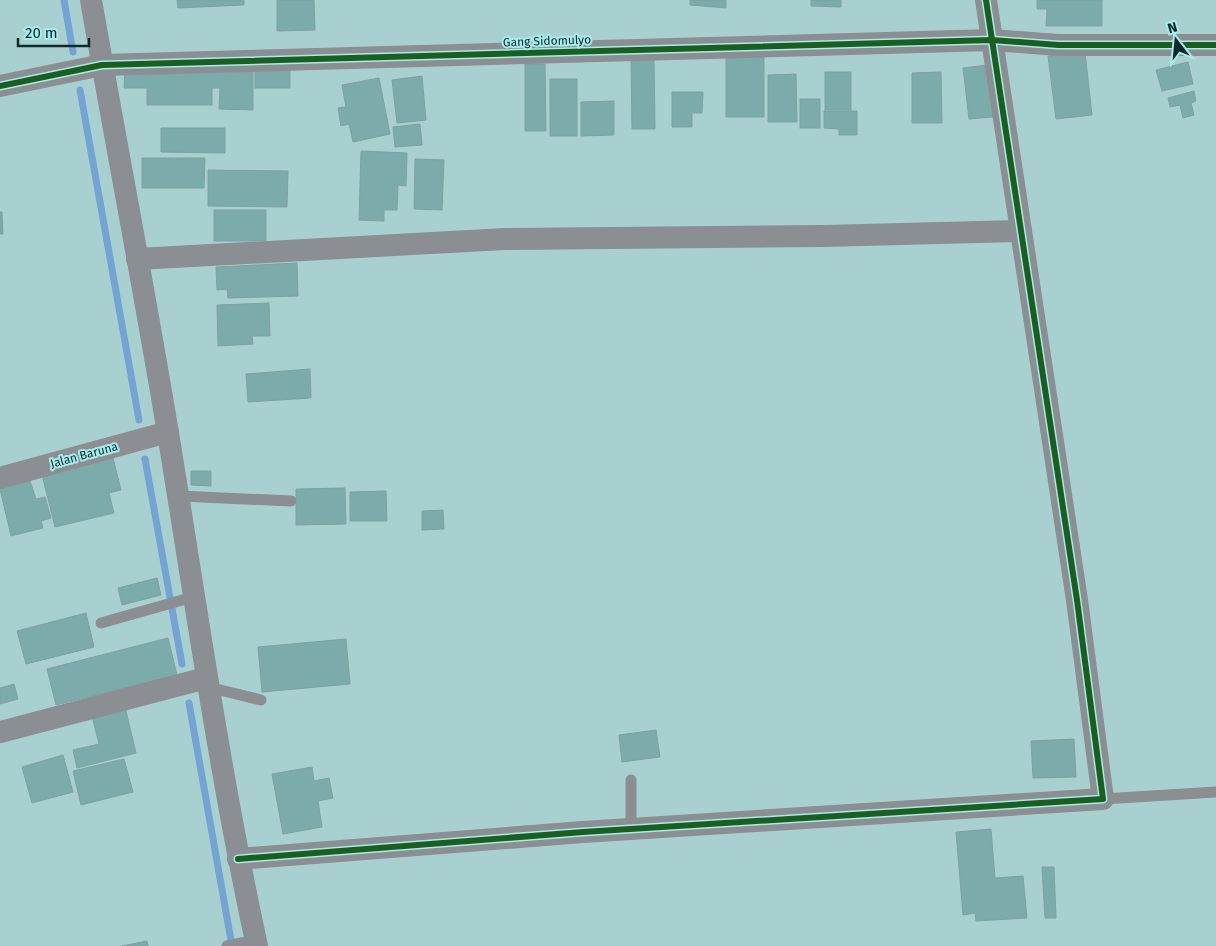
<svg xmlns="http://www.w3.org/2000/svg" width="1216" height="946" font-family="'Fira Sans',sans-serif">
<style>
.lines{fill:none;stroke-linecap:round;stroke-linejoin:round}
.stream{stroke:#75a3d4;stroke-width:7}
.building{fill:#7babab;stroke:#81a0a0}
.lane{stroke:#8b8e93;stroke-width:11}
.street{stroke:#8b8e93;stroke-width:22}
.cycleway-casing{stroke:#a6eced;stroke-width:9}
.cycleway{stroke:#1b5e20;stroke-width:6}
.labels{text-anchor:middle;stroke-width:4;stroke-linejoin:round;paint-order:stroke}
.street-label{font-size:12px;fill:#0c2a2b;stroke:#a6eced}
</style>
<rect width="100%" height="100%" fill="#a9d0d0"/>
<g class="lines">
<g class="stream">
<path d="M64 0 73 52"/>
<path d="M80 90 139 420"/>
<path d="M145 459 182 664"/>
<path d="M189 703 232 946"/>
</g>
</g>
<g class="building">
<path d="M177 0H244V5L178 8Z"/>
<path d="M277 0H314L315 30 277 31Z"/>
<path d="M690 0H726V8L690 5Z"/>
<path d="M811 0H841V7L811 6Z"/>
<path d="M1037 0H1102V26H1046L1047 9H1037Z"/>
<path d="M1085 52 1092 115 1056 119 1048 56Z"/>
<path d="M764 53V117H726V54Z"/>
<path d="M631 59H654L655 129H632Z"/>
<path d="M1188 62 1193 84 1162 91 1156 70Z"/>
<rect x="255" y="63" width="35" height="25"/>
<path d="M525 64H545L546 131H525Z"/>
<path d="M987 65 993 117 969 119 963 68Z"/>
<path d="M125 69H253V110L219 109 220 88H212V105H147V88H124Z"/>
<rect x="825" y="72" width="26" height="38"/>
<path d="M941 72 942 123H912V73Z"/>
<path d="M796 74 797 122H768V75Z"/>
<path d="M422 76 426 120 397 123 392 80Z"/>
<path d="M379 78 390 134 353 142 349 124 341 126 338 108 346 107 342 85Z"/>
<rect x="550" y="79" width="27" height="57"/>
<path d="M1194 91 1196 101 1191 103 1194 115 1183 118 1180 105 1170 107 1168 98Z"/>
<path d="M672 92H703L702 113H692V127H672Z"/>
<rect x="800" y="99" width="20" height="29"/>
<path d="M614 101V135L581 136V102Z"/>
<path d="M824 111H857V135H839V129L824 128Z"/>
<path d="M420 124 422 145 395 147 393 127Z"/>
<path d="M161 128H225V153L161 152Z"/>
<path d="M361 151 407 153 406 186 398 185 397 210H384V221L359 220Z"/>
<path d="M142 158H205L204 188H142Z"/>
<path d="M415 159 444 160 442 210 414 209Z"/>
<path d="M208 170 288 171 287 207 208 206Z"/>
<rect x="214" y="210" width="52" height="31"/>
<path d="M0 212H2L3 234H0Z"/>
<path d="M297 263 298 296 228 298 227 289 217 290 216 267Z"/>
<path d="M269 303 270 336H252L253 344 218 346 217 305Z"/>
<path d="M310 369 311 398 248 402 246 374Z"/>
<path d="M113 458 121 490 109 493 114 513 55 527 42 475Z"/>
<path d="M191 471H211V486L191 485Z"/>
<path d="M30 481 36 499 45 497 51 518 41 521 43 528 11 536 0 489Z"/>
<path d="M345 488 346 524 296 525V489Z"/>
<path d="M386 491 387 521H350V492Z"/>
<path d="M443 510 444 529 422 530V511Z"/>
<path d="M157 578 161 595 122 605 118 588Z"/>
<path d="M86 613 94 647 26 664 17 631Z"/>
<path d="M168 638 177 675 56 705 47 669Z"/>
<path d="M346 639 350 684 262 692 258 647Z"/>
<path d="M14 684 18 699 0 704V688Z"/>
<path d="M125 707 136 753 77 768 73 750 99 744 92 716Z"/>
<path d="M656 730 660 757 622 762 619 735Z"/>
<path d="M1074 739 1076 777 1033 778 1031 741Z"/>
<path d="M63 755 73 792 32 803 22 767Z"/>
<path d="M124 759 133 792 81 805 73 771Z"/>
<path d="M312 767 314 781 329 778 333 798 318 801 322 827 283 834 272 774Z"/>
<path d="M991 829 995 878 1023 876 1027 918 976 921 975 913 963 915 956 832Z"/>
<path d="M1042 867H1054L1056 918H1045Z"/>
<path d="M147 941 148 946H122Z"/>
</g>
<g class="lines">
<g class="lane">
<path d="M178 496 291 501"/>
<path d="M101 623 193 597"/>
<path d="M208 687 261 700"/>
<path d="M1103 799 1216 792"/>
<path d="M631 829V780"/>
<path d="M227 946 256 940"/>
</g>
<g class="street">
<path d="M91 0C116 144 144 288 168 433 196 604 220 776 257 946"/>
<path d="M0 86 102 65 992 40 1058 45H1216"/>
<path d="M137 259 505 239 824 236 1021 231"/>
<path d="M0 478 168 432"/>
<path d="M0 732 206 678"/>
<path d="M238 859 583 832 1103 799 1077 600 986 0"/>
</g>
<defs>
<g id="cycleway">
<path d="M0 86 102 65 992 40 1058 45H1216"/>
<path d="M238 859 583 832 1103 799 1077 600 986 0"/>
</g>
</defs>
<use href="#cycleway" class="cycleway-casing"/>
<use href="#cycleway" class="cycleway"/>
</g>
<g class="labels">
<g class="street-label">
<text transform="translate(547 41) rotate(-2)" y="4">Gang Sidomulyo</text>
<text transform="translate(84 455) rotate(-15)" y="4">Jalan Baruna</text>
</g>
</g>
<g transform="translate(1176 40) rotate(344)" stroke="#a6eced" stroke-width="4" paint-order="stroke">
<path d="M0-4L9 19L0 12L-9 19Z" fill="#0c2a2b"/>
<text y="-8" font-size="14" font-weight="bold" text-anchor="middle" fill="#0c2a2b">N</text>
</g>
<path d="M18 38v8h71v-8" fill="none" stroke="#0c2a2b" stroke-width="2.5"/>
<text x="25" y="38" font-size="15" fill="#0c2a2b" stroke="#a6eced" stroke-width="4" paint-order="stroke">20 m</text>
</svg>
